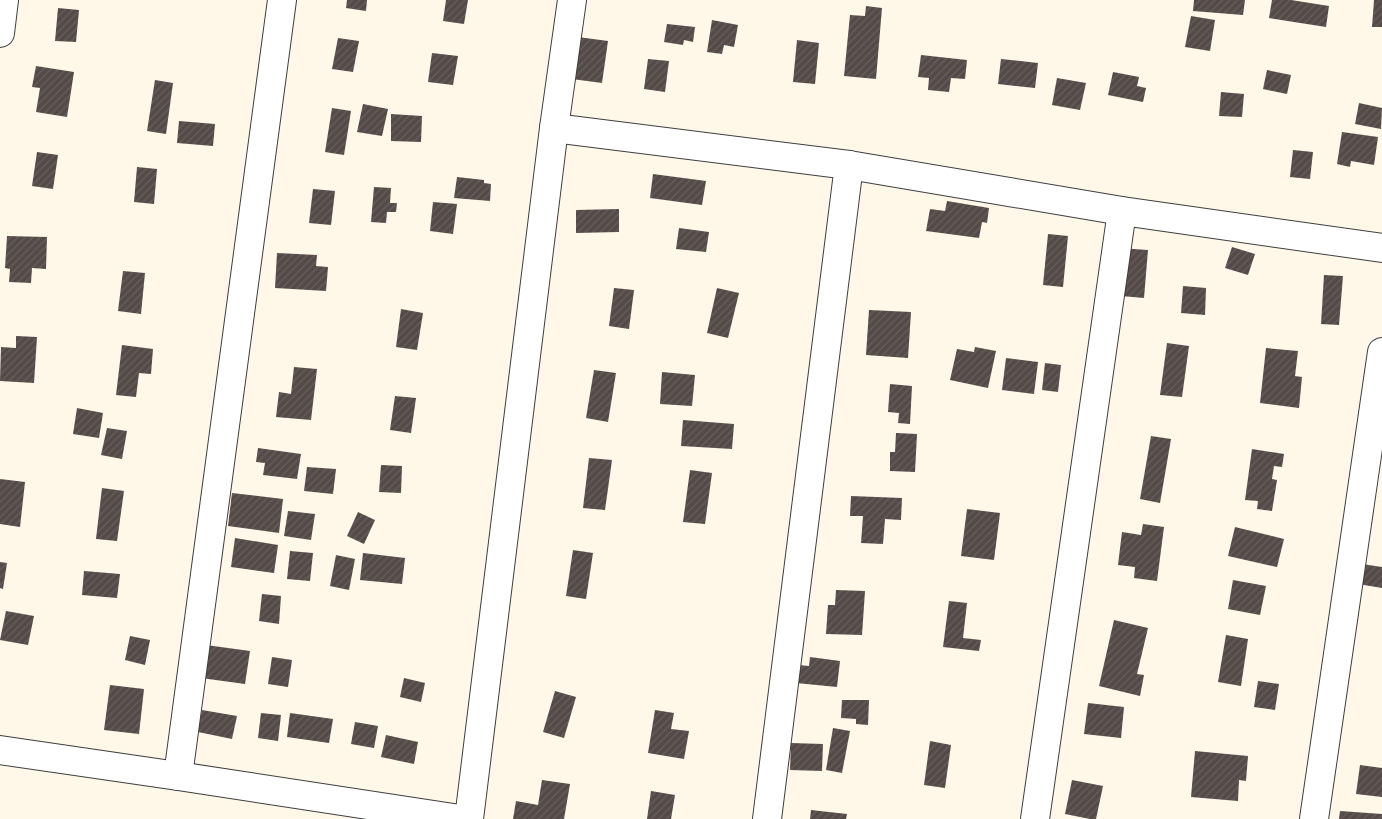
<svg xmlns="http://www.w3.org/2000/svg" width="1382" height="819" font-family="Lora,serif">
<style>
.building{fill:url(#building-hatch)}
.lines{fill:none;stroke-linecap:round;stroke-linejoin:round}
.minor-casing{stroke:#3e3e3e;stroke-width:30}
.minor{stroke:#fff;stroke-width:28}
</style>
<defs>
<pattern id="building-hatch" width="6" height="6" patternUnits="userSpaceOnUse" patternTransform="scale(1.25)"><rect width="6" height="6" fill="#544a47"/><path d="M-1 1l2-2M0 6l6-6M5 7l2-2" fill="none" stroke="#68605d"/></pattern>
</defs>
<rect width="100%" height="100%" fill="#fff8e9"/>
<g class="building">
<path d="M347 0H367L366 11 346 8Z"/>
<path d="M446 0H468L464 24 443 21Z"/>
<path d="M1194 0H1245L1243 15 1193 11Z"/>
<path d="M1272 0H1291L1329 6 1326 27 1269 18Z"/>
<path d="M1374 0H1382V27H1372Z"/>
<path d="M866 6 882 8 876 79 844 76 850 15 865 16Z"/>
<path d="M58 8 79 10 76 42 55 41Z"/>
<path d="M1191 16 1215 20 1210 51 1185 47Z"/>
<path d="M712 20 738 25 734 47 724 45 722 54 707 52Z"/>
<path d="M667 24 695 27 693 42 684 40 683 45 664 42Z"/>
<path d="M578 37 608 41 602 83 572 79Z"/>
<path d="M338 38 359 41 353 72 332 69Z"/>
<path d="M797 40 819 43 815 84 793 82Z"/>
<path d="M432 53 458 56 453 85 428 82Z"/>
<path d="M921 55 967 60 965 79 951 78 949 92 928 90 929 78 918 77Z"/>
<path d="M648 59 669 61 665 92 644 89Z"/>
<path d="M1001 59 1038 63 1035 88 998 84Z"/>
<path d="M36 66 74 72 67 117 36 112 40 88 32 87Z"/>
<path d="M1267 70 1291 75 1287 94 1263 89Z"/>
<path d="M1113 72 1139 77 1137 86 1146 88 1143 102 1108 95Z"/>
<path d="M1057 78 1086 83 1080 110 1052 105Z"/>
<path d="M155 80 173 83 166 134 147 131Z"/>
<path d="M1221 92 1244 94 1242 117 1219 116Z"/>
<path d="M1359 103 1382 108 1381 129 1355 124Z"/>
<path d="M363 104 388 109 382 136 357 132Z"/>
<path d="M332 108 351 111 344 155 325 152Z"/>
<path d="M391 114 422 116 421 142 391 141Z"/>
<path d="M179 121 215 124 213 146 177 143Z"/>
<path d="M1342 132 1378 137 1374 165 1351 161 1350 167 1337 164Z"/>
<path d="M1293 150 1313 152 1310 179 1290 177Z"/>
<path d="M37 152 58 155 53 189 32 186Z"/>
<path d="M137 167 157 169 154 204 134 202Z"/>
<path d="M653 174 706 181 702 205 650 198Z"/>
<path d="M457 177 484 180V183L491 184 490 201 454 198Z"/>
<path d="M374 187 391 188 390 203H397L396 212H387L386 223 371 222Z"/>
<path d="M313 189 335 191 331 225 309 223Z"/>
<path d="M947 201 989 208 987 223 982 222 979 238 926 231 930 209 945 211Z"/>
<path d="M433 202 457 204 453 234 430 231Z"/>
<path d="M619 209V232L576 233V210Z"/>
<path d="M679 228 709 232 706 252 676 249Z"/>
<path d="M1048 234 1068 236 1063 287 1043 285Z"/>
<path d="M7 236 47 237 46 269 32 268 31 283 9 282 10 269 5 268Z"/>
<path d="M1232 247 1255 254 1248 275 1225 268Z"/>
<path d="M1119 248 1148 250 1144 298 1121 296Z"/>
<path d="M277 253 317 255 316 266 328 267 326 291 275 288Z"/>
<path d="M123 271 145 273 141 314 118 311Z"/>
<path d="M1324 275 1343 276 1339 325 1321 324Z"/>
<path d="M1183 286 1206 288 1205 315 1181 313Z"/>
<path d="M614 288 634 290 629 329 609 326Z"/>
<path d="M717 288 739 293 728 338 707 333Z"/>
<path d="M401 309 423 313 417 350 396 347Z"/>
<path d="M869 310 911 312 908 358 866 355Z"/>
<path d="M16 336 37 337 34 383 0 381 1 347 16 348Z"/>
<path d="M1167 343 1189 346 1182 397 1160 395Z"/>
<path d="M122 345 153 349 151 374 139 373 136 397 116 395Z"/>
<path d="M975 347 996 351 988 388 950 380 957 349 974 352Z"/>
<path d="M1266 348 1298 351 1295 376 1302 377 1299 408 1260 403Z"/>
<path d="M1006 358 1038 362 1034 394 1002 390Z"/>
<path d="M1045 363 1061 365 1058 392 1042 390Z"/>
<path d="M294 367 317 369 311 420 276 417 279 392 291 394Z"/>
<path d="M594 370 616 373 608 422 586 418Z"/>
<path d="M662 372 695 375 692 406 660 404Z"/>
<path d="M890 384 912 386 910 424 898 423 899 413 888 412Z"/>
<path d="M395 396 416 398 411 433 390 430Z"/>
<path d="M77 408 103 413 99 438 73 434Z"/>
<path d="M683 420 734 424 732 449 681 446Z"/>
<path d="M107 428 127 431 122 459 101 455Z"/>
<path d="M896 433 917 434 915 472 890 471V452H895Z"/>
<path d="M1151 436 1171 439 1160 503 1140 499Z"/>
<path d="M258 448 301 454 297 479 263 475 265 463 256 462Z"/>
<path d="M1252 449 1284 454 1282 467 1274 466 1272 479 1277 480 1272 511 1257 509 1258 501 1245 500Z"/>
<path d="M589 458 612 460 605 510 583 508Z"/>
<path d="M381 465 402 466 401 493 379 492Z"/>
<path d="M307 467 336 469 333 494 304 491Z"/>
<path d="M690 470 712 473 705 524 683 522Z"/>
<path d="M0 479 25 482 20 527 0 524Z"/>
<path d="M102 488 124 491 117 541 96 539Z"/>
<path d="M232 493 283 499 279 533 228 526Z"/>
<path d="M851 496 902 498 901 520 885 519 883 544 861 543 863 516H850Z"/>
<path d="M967 509 1000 513 994 560 961 556Z"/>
<path d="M288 511 315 514 311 540 284 536Z"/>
<path d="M358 512 375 520 364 544 347 536Z"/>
<path d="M1143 524 1164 527 1157 581 1134 578 1135 567 1118 565 1122 532 1141 535Z"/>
<path d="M1235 527 1284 539 1277 567 1228 556Z"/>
<path d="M235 538 278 545 274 573 231 567Z"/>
<path d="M573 550 593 553 586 599 566 596Z"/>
<path d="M290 551 313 553 310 581 287 579Z"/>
<path d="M363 553 405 558 402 584 360 580Z"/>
<path d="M336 555 355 559 349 590 330 586Z"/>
<path d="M0 562 7 563 3 589 0 588Z"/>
<path d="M1362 564 1382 567V588L1358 584Z"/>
<path d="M84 571 120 574 117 598 82 595Z"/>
<path d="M1233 580 1266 586 1260 615 1228 609Z"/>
<path d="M836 590 865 591 862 635 826 634 828 605H835Z"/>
<path d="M262 594 281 596 279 624 259 621Z"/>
<path d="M949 601 967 603 963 638 981 640 979 651 943 647Z"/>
<path d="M6 611 34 616 28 645 0 640Z"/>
<path d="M1114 620 1148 628 1137 674 1144 675 1140 696 1099 686Z"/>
<path d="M1226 635 1248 639 1241 686 1218 682Z"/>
<path d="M130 636 150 640 145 665 125 660Z"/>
<path d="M206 645 250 651 245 684 201 678Z"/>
<path d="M272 657 292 660 288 687 268 684Z"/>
<path d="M810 657 840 661 837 687 796 683 799 665 809 666Z"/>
<path d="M404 678 425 683 421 702 400 697Z"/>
<path d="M1258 681 1279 684 1275 710 1254 707Z"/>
<path d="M110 685 144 689 139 734 104 730Z"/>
<path d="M555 691 576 697 564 738 543 732Z"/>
<path d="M842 700H869L868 725 856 724V719L841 718Z"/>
<path d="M1088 703 1124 707 1121 738 1084 734Z"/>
<path d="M202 710 237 716 232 739 198 732Z"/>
<path d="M655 710 674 713 671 729 689 731 684 759 648 753Z"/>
<path d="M261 713 281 715 278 741 258 738Z"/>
<path d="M290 713 333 719 329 743 287 737Z"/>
<path d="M355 722 378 726 374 748 351 744Z"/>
<path d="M833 728 850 731 842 773 826 770Z"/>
<path d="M386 735 418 742 414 764 381 757Z"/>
<path d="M930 741 951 745 945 788 924 785Z"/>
<path d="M791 743 823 744 822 771 790 770Z"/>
<path d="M1195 751 1248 756 1246 781 1239 780 1238 801 1191 797Z"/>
<path d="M1360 765 1382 768V797L1356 794Z"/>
<path d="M542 780 570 784 564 819H513L516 801 538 805Z"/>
<path d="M1072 780 1103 786 1096 819H1090L1065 814Z"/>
<path d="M651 791 675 795 671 819H647Z"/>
<path d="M811 810 847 814 846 819H810Z"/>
<path d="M1340 811 1382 814V819H1339Z"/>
</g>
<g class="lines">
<defs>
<g id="minor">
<path d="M0 33 4 0"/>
<path d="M554 128 849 165 1122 211 1382 248"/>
<path d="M0 750 178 776 460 819"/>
<path d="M178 776 282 0"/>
<path d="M469 819 554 128 572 0"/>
<path d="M767 819 849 165"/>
<path d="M1035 819 1122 211"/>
<path d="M1314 819 1382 352"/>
</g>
</defs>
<use href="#minor" class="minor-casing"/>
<use href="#minor" class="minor"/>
</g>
</svg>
